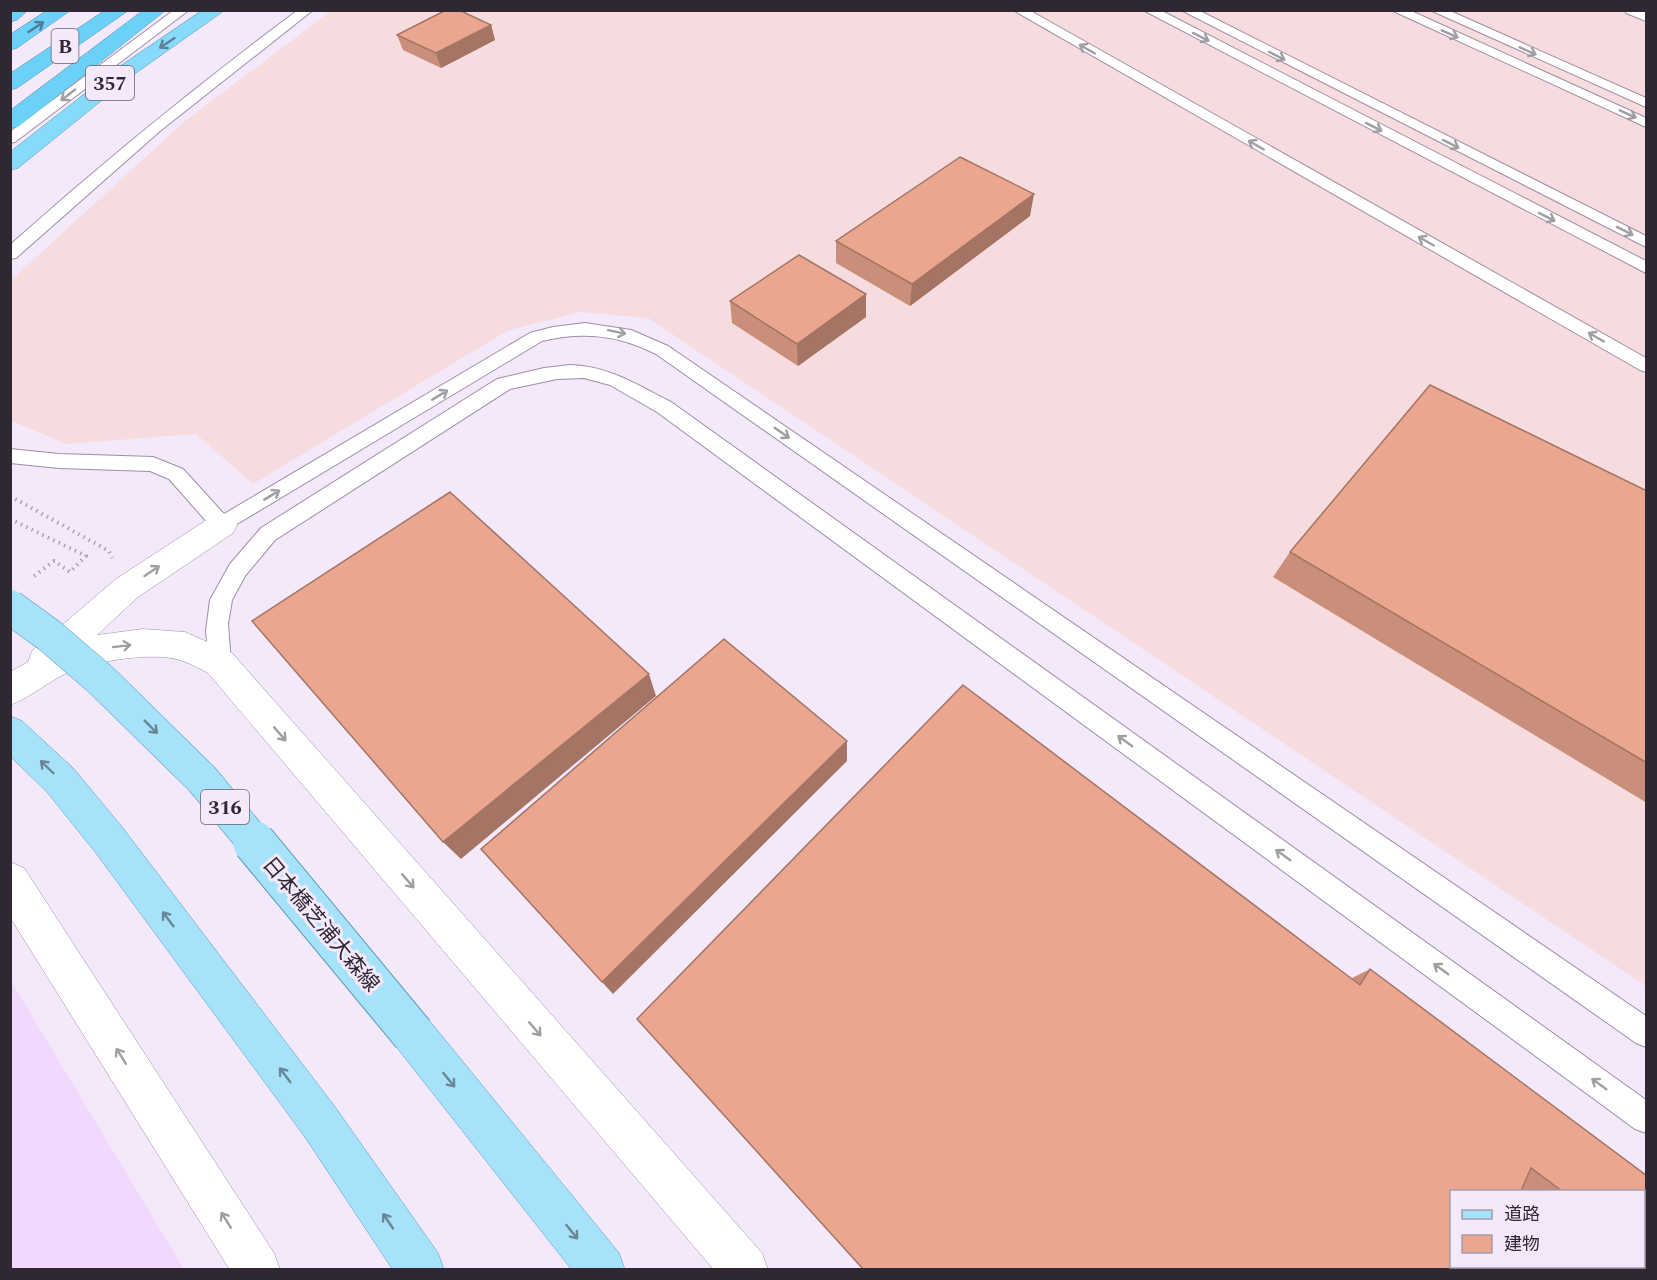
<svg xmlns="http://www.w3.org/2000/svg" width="1657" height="1280" font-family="Spectral,'Noto Sans JP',serif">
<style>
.industrial{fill:#f7dcdf}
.built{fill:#f0d9fd}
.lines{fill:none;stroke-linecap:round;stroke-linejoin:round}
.service-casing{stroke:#9e8da8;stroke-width:2}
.minor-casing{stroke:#9e8da8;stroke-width:1}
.primary-casing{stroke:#5696b4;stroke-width:1}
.trunk-casing{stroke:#5696b4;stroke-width:1}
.motorway-casing{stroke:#5696b4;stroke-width:1}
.path{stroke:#aca2b1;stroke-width:4;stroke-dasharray:1.5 4.5;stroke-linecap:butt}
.service{fill:#fff;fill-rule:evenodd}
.minor{fill:#fff;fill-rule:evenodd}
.primary{fill:#a6e3fb;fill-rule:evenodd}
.trunk{fill:#88dafa;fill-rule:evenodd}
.motorway{fill:#6bd1f9;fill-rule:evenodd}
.primary-bridge-far1-casing{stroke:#5696b4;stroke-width:35;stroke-linecap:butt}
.primary-bridge-casing{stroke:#5696b4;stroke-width:44;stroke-linecap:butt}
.primary-bridge-far1{stroke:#a6e3fb;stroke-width:34}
.primary-bridge{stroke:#a6e3fb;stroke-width:42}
.wall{fill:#c98f7b}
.shaded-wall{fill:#a47464}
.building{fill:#eaa68f;stroke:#a47464;stroke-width:1.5}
.oneway{stroke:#4d7c96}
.oneway2{stroke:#a19ea3}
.oneway3{stroke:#5c8196}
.oneway4{stroke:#6a8697}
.labels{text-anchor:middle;stroke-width:6;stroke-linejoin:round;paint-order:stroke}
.shield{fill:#f4e9fb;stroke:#6a626f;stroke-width:1.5}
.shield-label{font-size:20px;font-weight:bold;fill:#2f2833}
.street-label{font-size:21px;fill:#2f2833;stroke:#f4e9fb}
</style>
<rect width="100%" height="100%" fill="#f4e9fb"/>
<path class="industrial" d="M331 11H1646V986L648 318 580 312 507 331 253 484 196 434 67 444 11 421V280L186 120Z"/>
<path class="built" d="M11 981 184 1269H11Z"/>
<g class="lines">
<defs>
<g id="service">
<path d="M174 10H189L15 142 10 143V132Z"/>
<path d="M298 10H313L160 131 16 258 10 259V245C103 162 199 84 298 10Z"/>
<path d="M1013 10H1029L1646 358V372L1640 370Z"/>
<path d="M1143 10H1160L1646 261V273Z"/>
<path d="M1181 10H1198L1646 236V247Z"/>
<path d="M1391 10H1409L1646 118V127Z"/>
<path d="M1430 10H1448L1646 98V107Z"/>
<path d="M1625 10 1646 12V21L1626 13Z"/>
<path d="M585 323 631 330 668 346 1646 1016V1047L1636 1043 656 354C618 335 583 331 542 341L222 533 215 531 169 479 150 471 59 468 10 463V449L59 454 153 457 183 469 224 514 530 333 553 327Z"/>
<path d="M570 365C609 366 637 385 671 402L1646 1100V1133L1635 1129 657 412 610 385 584 378 557 379 510 389 275 540 245 576 232 600 228 624 231 663 228 670 220 673 212 670 209 663 206 631 210 600 230 564 261 528 497 379 544 368Z"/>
</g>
<g id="minor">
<path d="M222 513 233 517 237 525 233 533 138 597 97 635 143 629 185 632 232 653 762 1253 768 1270H714L208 673C200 669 192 664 183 661 153 650 87 662 59 677 43 686 28 698 10 705V672L28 662 32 651 116 579 211 517Z"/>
<path d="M10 862 24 868 274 1253 280 1270H230L10 917Z"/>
</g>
<g id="primary">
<path d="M10 716 22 721 73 768 122 827 335 1107 438 1253 444 1270H393L305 1137 96 853 47 792 10 756Z"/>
<path d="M413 1013 428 1019 619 1253 625 1270H572L398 1049 392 1034 398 1019Z"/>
</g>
<path id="trunk" d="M203 10H225L133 75 18 168 10 170V152L119 67Z"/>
<g id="motorway">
<path d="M10 10H28L17 20 10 22Z"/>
<path d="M48 10H71L17 48 10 50V35Z"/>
<path d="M106 10H129L17 88 10 90V74Z"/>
<path d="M144 10H166L18 127 10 128V111Z"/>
</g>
</defs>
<use href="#service" class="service-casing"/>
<use href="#minor" class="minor-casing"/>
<use href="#primary" class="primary-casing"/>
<use href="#trunk" class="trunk-casing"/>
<use href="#motorway" class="motorway-casing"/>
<g class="path">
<path d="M10 496 109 551 112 558"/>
<path d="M10 519 86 556 70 572 54 561 33 577"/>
</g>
<use href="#service" class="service"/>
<use href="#minor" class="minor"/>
<use href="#primary" class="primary"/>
<use href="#trunk" class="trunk"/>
<use href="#motorway" class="motorway"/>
<defs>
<path id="primary-bridge-far1" d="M10 607 50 636 100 679 202 779 255 843"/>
<path id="primary-bridge" d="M254 842 413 1034"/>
</defs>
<use href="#primary-bridge-far1" class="primary-bridge-far1-casing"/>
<use href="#primary-bridge" class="primary-bridge-casing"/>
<use href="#primary-bridge-far1" class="primary-bridge-far1"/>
<use href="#primary-bridge" class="primary-bridge"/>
</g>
<g class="wall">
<path d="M491 25 495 40 441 68 403 50 397 35Z"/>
<path d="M1030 216 910 306 836 263V241Z"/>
<path d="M866 294V317L798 366 732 323 730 301Z"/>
<path d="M1647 491V803L1273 577 1290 552Z"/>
<path d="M1370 969 1647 1176V1269H1620L1616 1266H1644V1191H1452L1352 978Z"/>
</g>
<g class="shaded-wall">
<path d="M491 25 495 40 441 68 436 53Z"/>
<path d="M1034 194 1030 216 910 306 912 284Z"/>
<path d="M866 294V317L798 366 797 344Z"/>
<path d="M649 674 656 696 461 859 443 842Z"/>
<path d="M847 741V761L613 994 602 982Z"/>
</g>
<g class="building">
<path d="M446 10H459L491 25 436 53 397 35Z"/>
<path d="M960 157 1034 194 912 284 836 241Z"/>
<path d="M799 255 866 294 797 344 730 301Z"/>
<path d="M1430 385 1647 491V763L1290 552Z"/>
<path d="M450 492 649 674 443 842 252 621Z"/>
<path d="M724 639 847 741 602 982 481 849Z"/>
<path d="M963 685 1360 985 1370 969 1647 1176V1257L1644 1255V1191H1562L1531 1168 1521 1191H1452V1266H1486L1485 1269H863L637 1019Z"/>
</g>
<defs><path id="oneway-shaft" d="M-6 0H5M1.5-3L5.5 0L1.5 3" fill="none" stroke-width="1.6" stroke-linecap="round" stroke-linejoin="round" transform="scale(1.5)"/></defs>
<use class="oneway" href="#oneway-shaft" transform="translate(36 27) rotate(-33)"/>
<g class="oneway2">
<use href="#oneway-shaft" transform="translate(1450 34) rotate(24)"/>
<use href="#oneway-shaft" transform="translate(1201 37) rotate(27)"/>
<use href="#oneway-shaft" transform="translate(1087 49) rotate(-150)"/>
<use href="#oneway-shaft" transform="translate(1528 51) rotate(24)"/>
<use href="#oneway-shaft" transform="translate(1277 56) rotate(27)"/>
<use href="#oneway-shaft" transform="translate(68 95) rotate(142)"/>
<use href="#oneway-shaft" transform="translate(1628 114) rotate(24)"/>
<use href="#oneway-shaft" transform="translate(1374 127) rotate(27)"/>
<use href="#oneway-shaft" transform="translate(1451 144) rotate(27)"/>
<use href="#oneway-shaft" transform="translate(1256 145) rotate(-150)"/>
<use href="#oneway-shaft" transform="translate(1547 217) rotate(27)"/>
<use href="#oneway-shaft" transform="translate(1625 231) rotate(27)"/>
<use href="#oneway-shaft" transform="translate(1426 241) rotate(-150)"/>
<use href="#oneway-shaft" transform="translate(617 332) rotate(12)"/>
<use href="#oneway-shaft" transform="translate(1596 337) rotate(-150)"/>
<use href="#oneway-shaft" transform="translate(440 395) rotate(-31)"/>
<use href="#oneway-shaft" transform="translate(782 433) rotate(35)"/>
<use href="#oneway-shaft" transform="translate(272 495) rotate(-31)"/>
<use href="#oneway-shaft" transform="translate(152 571) rotate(-34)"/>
<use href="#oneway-shaft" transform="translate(122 646) rotate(-7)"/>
<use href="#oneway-shaft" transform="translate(280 734) rotate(49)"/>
<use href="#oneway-shaft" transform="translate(1125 741) rotate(-144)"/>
<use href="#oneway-shaft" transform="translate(1283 855) rotate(-144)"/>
<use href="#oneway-shaft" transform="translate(408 881) rotate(49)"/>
<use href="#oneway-shaft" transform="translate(1441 969) rotate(-144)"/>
<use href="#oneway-shaft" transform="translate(535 1029) rotate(49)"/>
<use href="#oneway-shaft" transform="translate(121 1056) rotate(-122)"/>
<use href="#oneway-shaft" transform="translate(1599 1084) rotate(-144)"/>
<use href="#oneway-shaft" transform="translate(226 1220) rotate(-122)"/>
</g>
<use class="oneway3" href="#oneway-shaft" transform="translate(167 43) rotate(146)"/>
<g class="oneway4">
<use href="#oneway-shaft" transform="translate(151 727) rotate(45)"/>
<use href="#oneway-shaft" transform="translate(47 767) rotate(-136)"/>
<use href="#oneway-shaft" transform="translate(168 919) rotate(-127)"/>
<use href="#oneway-shaft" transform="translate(285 1075) rotate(-127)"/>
<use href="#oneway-shaft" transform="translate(449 1080) rotate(51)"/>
<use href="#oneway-shaft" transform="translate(388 1221) rotate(-124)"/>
<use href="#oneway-shaft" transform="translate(572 1232) rotate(51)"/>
</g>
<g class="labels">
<g class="shield">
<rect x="51.5" y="29" width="27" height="34" rx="4.5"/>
<rect x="86" y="66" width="48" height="34" rx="4.5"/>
<rect x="201" y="790" width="48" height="34" rx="4.5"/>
</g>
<g class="shield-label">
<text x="65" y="53">B</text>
<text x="110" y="90">357</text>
<text x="225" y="814">316</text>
</g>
<g class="street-label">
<text transform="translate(321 924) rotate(50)" y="7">日本橋芝浦大森線</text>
</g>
</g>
<rect width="1657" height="1280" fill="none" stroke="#2f2833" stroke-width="24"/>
<rect x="1450" y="1190" width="195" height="78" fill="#f4e9fb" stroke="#a59cab" stroke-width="1.5"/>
<rect x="1462" y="1210" width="30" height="9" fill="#a6e3fb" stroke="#a59cab" stroke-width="1.5"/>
<text x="1504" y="1220" font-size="18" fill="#2f2833">道路</text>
<rect x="1462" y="1235" width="30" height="18" fill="#eaa68f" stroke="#a59cab" stroke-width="1.5"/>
<text x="1504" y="1250" font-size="18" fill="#2f2833">建物</text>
</svg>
